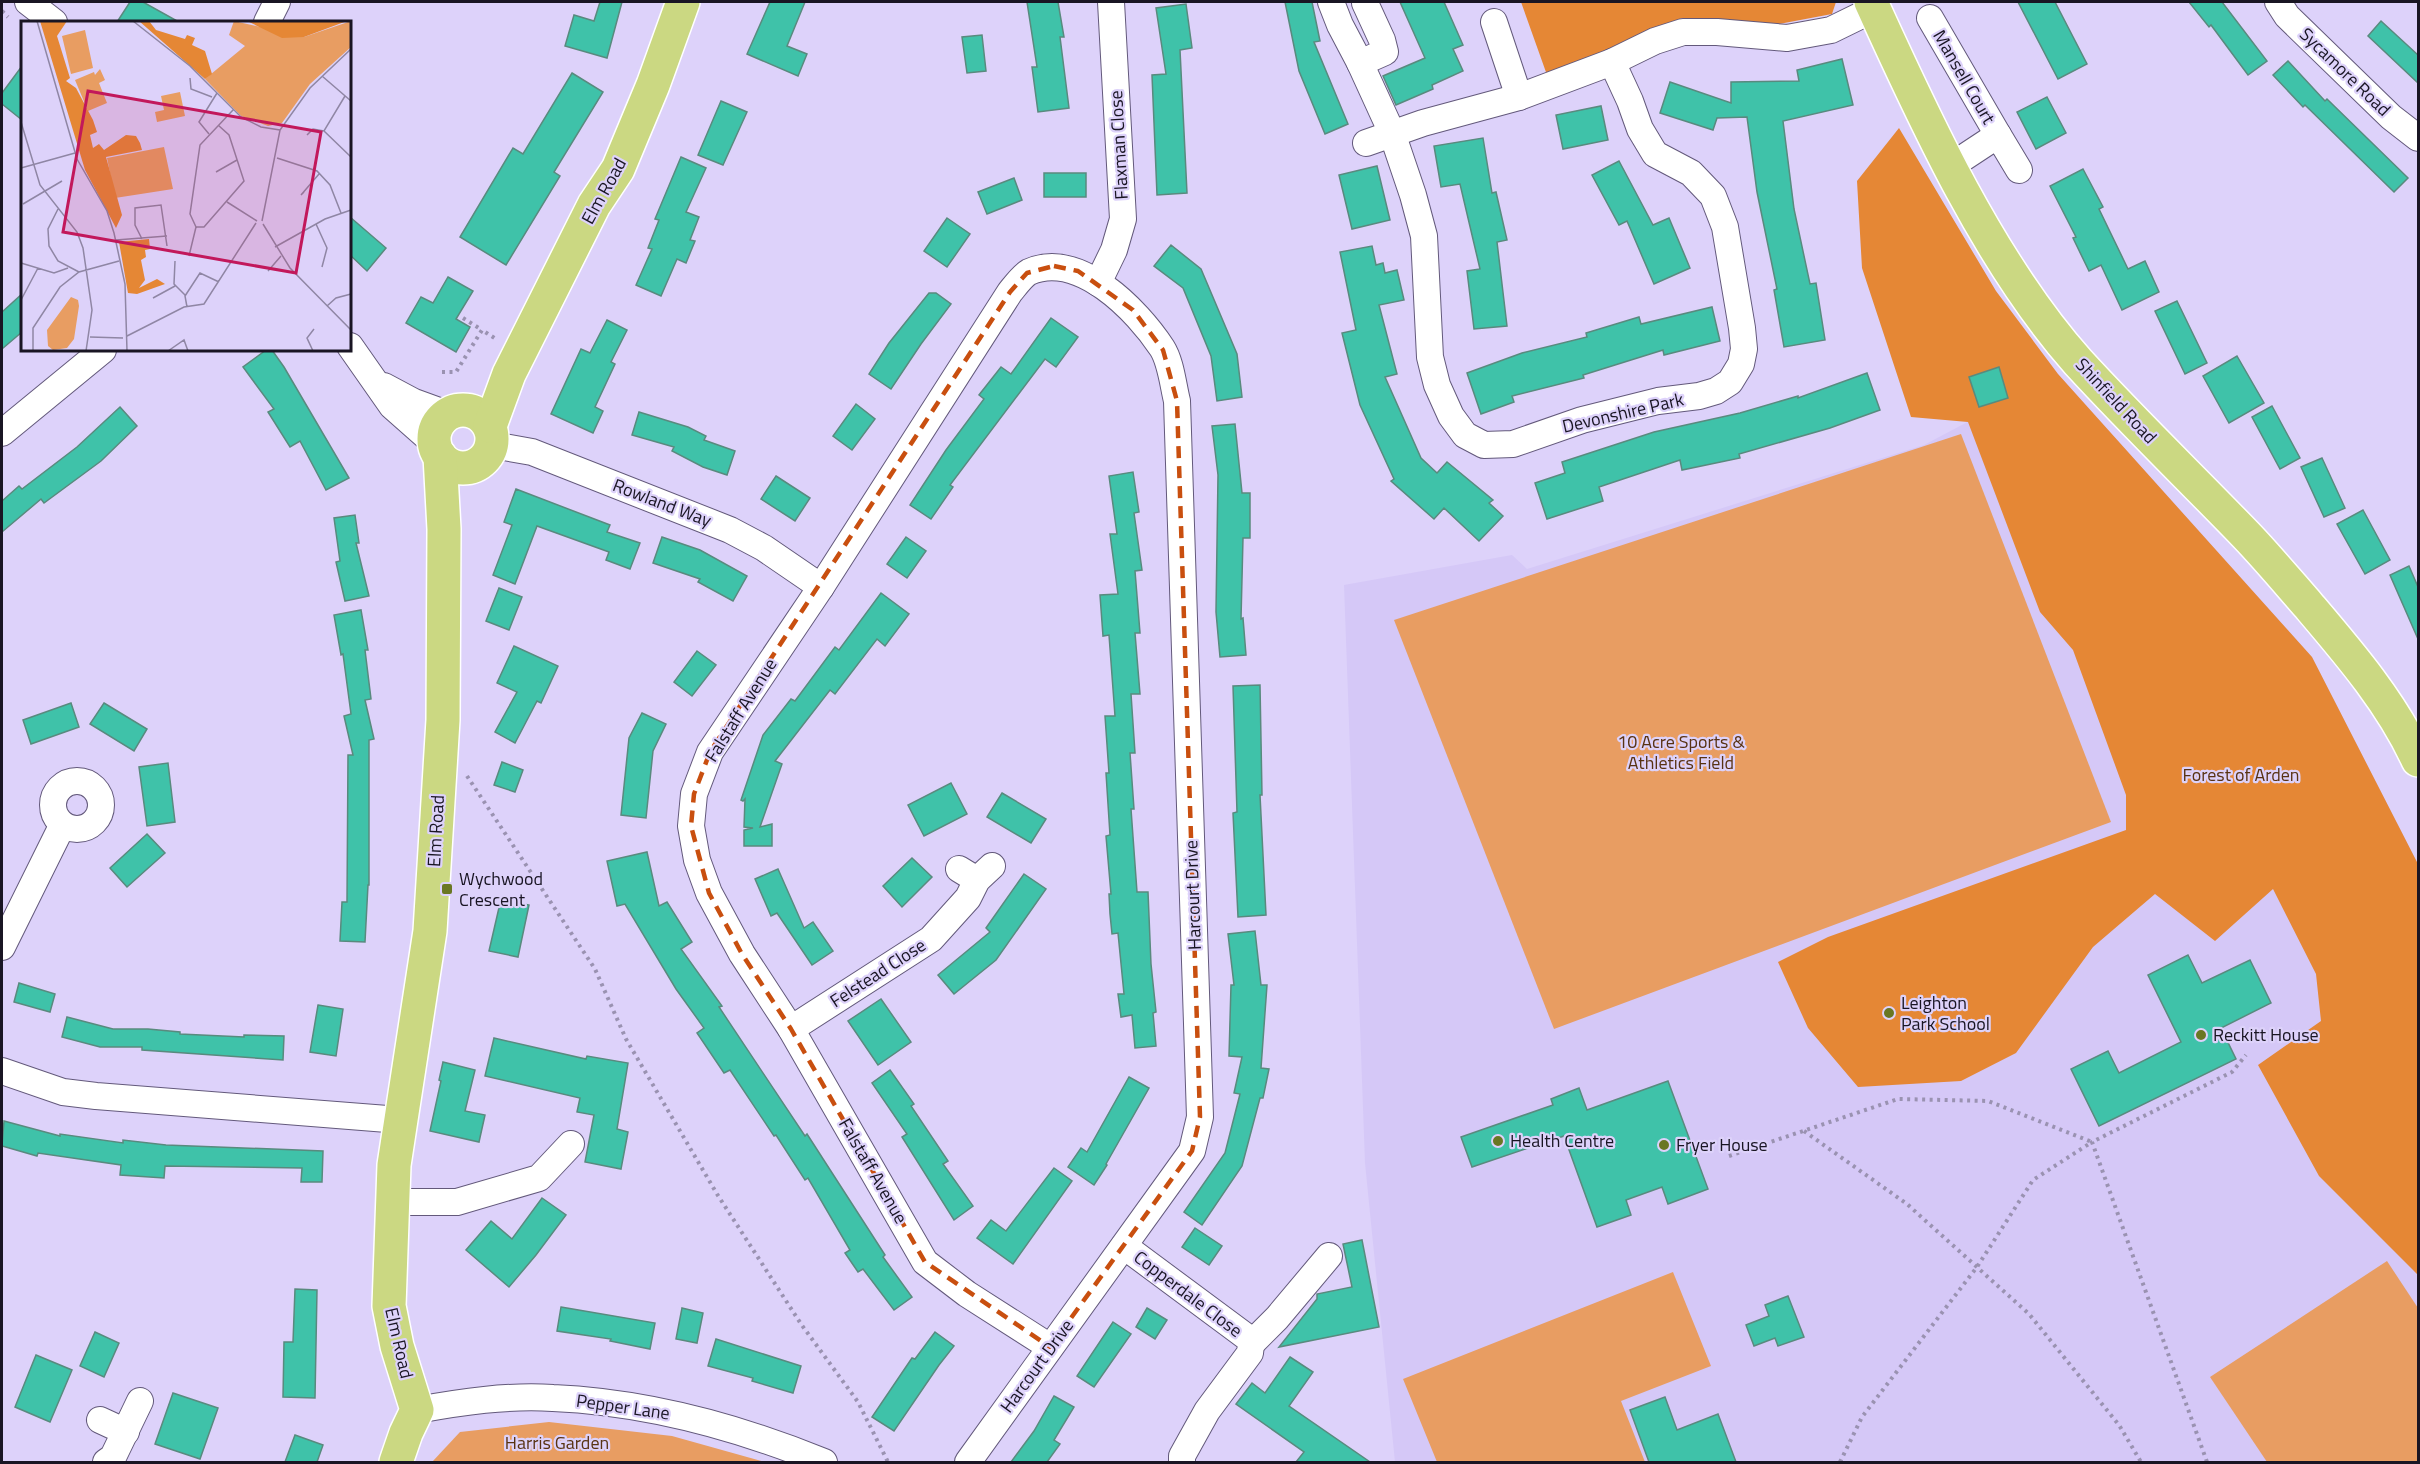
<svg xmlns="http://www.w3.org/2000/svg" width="2420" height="1464" font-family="'Titillium Web',sans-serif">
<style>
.built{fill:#d5c8f7}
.green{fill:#e89d62}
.forest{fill:#e58735}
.building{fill:#3fc2a9;stroke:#598a7e;stroke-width:1.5}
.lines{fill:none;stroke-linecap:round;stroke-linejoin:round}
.minor-casing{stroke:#63597b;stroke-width:28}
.major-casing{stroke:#fff;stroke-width:36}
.path{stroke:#9a92b1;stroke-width:4;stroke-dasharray:3 4.5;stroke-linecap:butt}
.minor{stroke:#fff;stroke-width:26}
.major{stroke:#cbd882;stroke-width:33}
.marked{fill:none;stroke:#c94f0f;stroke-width:4.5;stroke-dasharray:12 8;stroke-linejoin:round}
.poi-dot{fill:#6a7723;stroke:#ddd2fa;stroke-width:2}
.labels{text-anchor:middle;stroke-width:4.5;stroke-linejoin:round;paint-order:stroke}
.street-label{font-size:18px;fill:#191523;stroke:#ddd2fa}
.park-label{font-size:18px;fill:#583212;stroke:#ddd2fa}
.poi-label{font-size:18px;fill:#191523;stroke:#ddd2fa;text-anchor:start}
.inset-road{fill:none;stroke:#8f86a4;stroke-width:1.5}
.view{fill:#c2185b;fill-opacity:0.15;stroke:#c2185b;stroke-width:3}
.inset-edge{fill:none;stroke:#191523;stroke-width:3}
</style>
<rect width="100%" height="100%" fill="#ddd2fa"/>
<path class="built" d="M2058 374 2312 657 2418 864V1462H1395L1365 1163 1344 585 1512 555 1527 569 1924 445Z"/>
<g class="green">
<path d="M1961 434 2111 822 1554 1029 1394 620Z"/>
<path d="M2387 1261 2418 1308V1462H2267L2210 1377Z"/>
<path d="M1673 1272 1711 1366 1621 1401 1645 1462H1437L1403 1379Z"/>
<path d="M549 1422 672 1436 765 1462H432L460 1432Z"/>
</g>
<g class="forest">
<path d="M1521 2H1836L1832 14 1779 24 1682 18 1547 75Z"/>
<path d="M1899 128 1996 291 2058 374 2312 657 2418 864V1275L2319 1176 2258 1065 2321 1021 2316 974 2273 889 2215 941 2155 894 2093 947 2016 1053 1961 1081 1858 1087 1808 1028 1778 962 1828 937 2126 830V795L2073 650 2040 612 1968 422 1911 417 1862 268 1857 181Z"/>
</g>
<g class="building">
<path d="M130 2H143L179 22H117Z"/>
<path d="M600 2H622L607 58 565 46 574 15 594 21Z"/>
<path d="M770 2H805L787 46 807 54 798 76 747 54Z"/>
<path d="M1027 2H1058L1064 37H1060L1069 108 1038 112 1032 67H1037Z"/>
<path d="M1285 2H1312L1320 41 1314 42 1348 124 1325 134 1299 71Z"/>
<path d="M1400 2H1444L1463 45 1453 49 1463 71 1432 85 1433 89 1396 105 1383 76 1425 58Z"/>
<path d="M2018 2H2055L2087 64 2058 79Z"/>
<path d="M2189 2H2222L2267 61 2248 75 2211 25 2209 27Z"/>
<path d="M1186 4 1192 48 1180 50 1187 193 1157 195 1152 75 1166 74 1156 8Z"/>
<path d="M2381 21 2418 55V83L2368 36Z"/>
<path d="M982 35 986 71 967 73 962 37Z"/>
<path d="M1842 59 1853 105 1783 121 1794 209 1810 284 1816 283 1825 340 1784 347 1774 290 1777 289 1757 192 1747 117 1717 118 1713 130 1660 113 1670 82 1731 103V82L1799 81 1797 70Z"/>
<path d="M2288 61 2325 101 2327 99 2408 178 2394 192 2305 105 2303 107 2273 75Z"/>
<path d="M22 66V120L2 104V93Z"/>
<path d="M572 73 603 92 554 172 560 176 506 265 460 237 513 148 523 154Z"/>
<path d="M2047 97 2066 133 2036 149 2017 112Z"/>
<path d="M721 101 747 112 723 165 698 155Z"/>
<path d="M1601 106 1608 140 1563 149 1556 115Z"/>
<path d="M1483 138 1492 193 1496 192 1507 240 1497 242 1507 326 1474 329 1467 271 1480 269 1460 184 1441 187 1434 146Z"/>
<path d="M681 157 706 168 686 212 699 217 690 240 695 241 686 263 677 259 661 296 636 285 652 249 648 248 659 220 655 219Z"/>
<path d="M1619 161 1653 225 1669 218 1690 268 1654 284 1627 221 1619 225 1592 175Z"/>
<path d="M1377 166 1390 220 1352 229 1339 175Z"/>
<path d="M2083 169 2103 207 2099 209 2128 269 2145 261 2159 292 2122 310 2101 265 2089 271 2073 238 2076 237 2050 186Z"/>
<rect x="1044" y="173" width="42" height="24"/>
<path d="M1014 178 1022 200 987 214 978 192Z"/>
<path d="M350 217 386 248 367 271 350 255Z"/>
<path d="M947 218 970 234 947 267 924 251Z"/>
<path d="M1171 245 1201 269 1237 354 1242 397 1217 401 1211 356 1183 288 1154 266Z"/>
<path d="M1372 246 1376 265 1383 263 1385 273 1397 270 1404 300 1379 305 1397 374 1385 377 1421 458 1437 473 1447 462 1493 500 1489 503 1503 516 1479 541 1444 508 1434 519 1391 481 1394 479 1360 405 1342 333 1356 330 1340 252Z"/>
<path d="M448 277 473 291 456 319 470 327 456 352 406 323 421 297 433 303Z"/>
<path d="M929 293H936L951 304 921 344 891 389 869 374 889 343Z"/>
<path d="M22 294V332L2 349V312Z"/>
<path d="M2177 301 2207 363 2185 374 2155 311Z"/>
<path d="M1712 307 1720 341 1664 355 1663 350 1583 375 1584 378 1512 396 1514 402 1481 414 1467 373 1522 353 1587 337 1586 333 1639 317 1641 324Z"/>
<path d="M1051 318 1078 337 1056 367 1045 359 950 485 953 487 931 519 910 505 946 450 984 399 979 395 1001 367 1011 374Z"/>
<path d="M607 320 627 330 611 362 615 364 595 407 603 411 593 433 551 414 581 349 590 353Z"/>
<path d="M266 350H272L284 367 349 478 326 490 300 441 290 447 268 412 274 409 243 367Z"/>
<path d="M2237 356 2264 403 2229 423 2203 376Z"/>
<path d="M1999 367 2008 398 1979 407 1969 377Z"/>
<path d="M1867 373 1880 410 1830 428 1739 454 1740 458 1682 470 1680 460 1599 487 1603 501 1547 519 1535 483 1565 473 1562 462 1654 432 1740 413 1798 396V398Z"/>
<path d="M856 404 875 419 852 450 833 436Z"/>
<path d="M2272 406 2300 458 2280 469 2252 417Z"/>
<path d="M120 407 137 426 101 461 44 503 41 499 2 532V501L19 486 22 489 77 447Z"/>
<path d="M639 412 688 427 706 436 704 440 735 451 727 475 703 467 672 451 674 447 632 435Z"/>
<path d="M1235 424 1242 493H1250V538H1243L1241 619 1243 618 1246 655 1220 657 1216 612 1218 475 1212 426Z"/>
<path d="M2322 458 2345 508 2324 517 2301 467Z"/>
<path d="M1133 472 1139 512 1134 513 1142 570 1135 571 1140 633H1135L1140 694H1131L1135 753H1130L1134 809H1131L1137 892H1148L1151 964 1156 1012 1153 1013 1156 1046 1135 1048 1132 1015 1121 1017 1118 994H1124L1118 933 1112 934 1110 914 1109 894H1111L1106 836 1110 835 1106 773H1109L1105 716H1115L1109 635 1103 636 1100 595 1118 594 1110 534H1117L1109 476Z"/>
<path d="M776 476 810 498 795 521 761 499Z"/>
<path d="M516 489 610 525 607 532 640 543 630 569 606 560 609 552 537 526 515 584 493 575 512 525 504 522Z"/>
<path d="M2363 510 2390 560 2365 574 2337 524Z"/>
<path d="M355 515 359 543H356L369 596 345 601 336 562 340 561 334 518Z"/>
<path d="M662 537 700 550 747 576 733 601 698 582 700 579 653 563Z"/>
<path d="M906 537 926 551 907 578 887 564Z"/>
<path d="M2409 566 2418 587V639L2390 575Z"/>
<path d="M499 588 522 597 509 630 486 621Z"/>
<path d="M881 593 909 614 885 646 877 639 835 694 830 690 775 761 782 764 760 827 772 824V846H744V830L753 828 744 827 745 799 743 801 741 800 763 735 791 699 795 701 835 647 839 650Z"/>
<path d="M361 610 368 650H365L371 699 365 700 374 739 369 740V885H368L365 942 340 941 342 902H347L348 755H353L344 716 351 714 343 654 341 655 334 615Z"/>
<path d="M514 646 558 666 541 703 537 701 515 743 495 732 517 692 497 683Z"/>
<path d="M697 651 716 665 692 696 674 682Z"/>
<path d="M1260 685 1262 795H1260L1266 915 1238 917 1233 813 1237 812 1233 686Z"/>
<path d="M71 703 79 727 31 744 23 720Z"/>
<path d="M104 703 147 729 134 751 90 724Z"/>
<path d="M642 713 666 724 653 751 646 818 621 815 629 738Z"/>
<path d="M502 762 523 770 515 792 494 785Z"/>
<path d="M168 763 175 822 147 826 139 767Z"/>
<path d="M951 783 967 814 924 836 908 805Z"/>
<path d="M1002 793 1046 819 1031 843 987 817Z"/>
<path d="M147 834 165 853 127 887 110 868Z"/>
<path d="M647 852 659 906 667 902 692 942 681 949 722 1006 719 1007 805 1136 807 1134 885 1255 883 1257 912 1297 894 1310 863 1269 858 1272 845 1253 850 1250 808 1178 805 1180 776 1135 774 1136 730 1070 724 1073 697 1033 704 1028 676 989 625 904 617 906 607 861Z"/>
<path d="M912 858 932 877 902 907 883 886Z"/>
<path d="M778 869 804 928 813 922 833 951 812 965 777 913 771 916 755 879Z"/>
<path d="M1024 874 1046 889 996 960 954 994 938 975 990 932 986 928Z"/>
<path d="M501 899 529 905 518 957 489 951Z"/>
<path d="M1255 931 1261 985H1267L1261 1068 1269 1069 1263 1098H1260L1242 1166 1202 1225 1184 1212 1225 1153 1240 1094 1234 1093 1242 1057 1229 1056 1231 985H1234L1228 934Z"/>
<path d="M2188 955 2202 983 2250 960 2271 1003 2221 1028 2236 1059 2099 1126 2071 1069 2108 1051 2119 1073 2181 1042 2148 975Z"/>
<path d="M19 983 55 994 50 1012 14 1002Z"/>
<path d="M881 999 911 1042 878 1065 848 1021Z"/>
<path d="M318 1005 343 1009 336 1056 310 1052Z"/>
<path d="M67 1017 113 1029H148L180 1032V1034L244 1037V1035L284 1036 283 1060 142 1050V1047H100L62 1037Z"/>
<path d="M494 1038 586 1059 587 1056 628 1063 617 1129 628 1132 621 1169 585 1162 594 1115 577 1112 580 1098 485 1076Z"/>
<path d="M443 1062 475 1070 465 1111 485 1115 479 1142 430 1131 441 1081 439 1080Z"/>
<path d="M890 1070 914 1104 911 1106 948 1161 943 1164 973 1206 954 1220 902 1137 907 1134 872 1083Z"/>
<path d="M1129 1077 1149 1088 1106 1164 1107 1165 1094 1185 1068 1167 1081 1148 1087 1152Z"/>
<path d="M1668 1081 1708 1189 1668 1204 1662 1187 1626 1200 1631 1215 1597 1227 1564 1136 1472 1167 1461 1137 1553 1105 1551 1099 1579 1088 1587 1110Z"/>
<path d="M4 1121 60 1136V1134L123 1143V1140L166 1145 323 1151 322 1182H301L302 1168 165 1166 164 1178 120 1175 121 1165 38 1153 37 1156 2 1146Z"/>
<path d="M1054 1168 1072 1181 1013 1264 977 1238 991 1220 1006 1231Z"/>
<path d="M542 1198 566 1215 536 1255 509 1287 466 1250 491 1221 512 1239Z"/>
<path d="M1195 1228 1222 1246 1209 1265 1182 1247Z"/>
<path d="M1362 1240 1379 1327 1279 1347 1317 1299V1294L1352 1287 1343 1244Z"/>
<path d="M295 1289 317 1290 315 1398 283 1397 284 1342H293Z"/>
<path d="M1788 1296 1804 1337 1778 1346 1775 1338 1754 1346 1746 1325 1769 1316 1765 1305Z"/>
<path d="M561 1307 655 1323 650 1349 610 1341 611 1339 557 1331Z"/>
<path d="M682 1308 703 1313 697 1343 676 1339Z"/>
<path d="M1147 1308 1167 1320 1155 1339 1136 1327Z"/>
<path d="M1113 1322 1131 1334 1094 1387 1077 1376Z"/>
<path d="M95 1332 119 1343 104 1377 80 1366Z"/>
<path d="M935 1332 954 1346 939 1365 894 1431 872 1417 912 1358 915 1359Z"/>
<path d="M716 1339 801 1366 793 1393 752 1381 753 1378 708 1366Z"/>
<path d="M36 1355 72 1370 50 1422 15 1407Z"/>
<path d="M1290 1357 1313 1372 1289 1406 1370 1462H1296L1304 1452 1236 1404 1252 1383 1265 1393Z"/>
<path d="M173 1393 218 1408 200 1459 155 1444Z"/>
<path d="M1054 1396 1074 1407 1054 1440 1060 1444 1047 1462H1011L1034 1431Z"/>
<path d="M1665 1397 1677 1430 1718 1414 1736 1462H1649L1630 1410Z"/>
<path d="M295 1435 323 1445 317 1462H285Z"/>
</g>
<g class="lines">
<defs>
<g id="minor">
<path d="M28 2 54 22"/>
<path d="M1331 2 1340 25 1360 63 1392 133 1413 195 1424 236 1430 357 1437 385 1451 416 1465 435 1484 445 1513 444 1582 420 1658 401 1699 396 1716 391 1730 382 1741 364 1744 349 1742 328 1725 227 1713 196 1691 173 1655 154 1640 129 1630 101 1612 62"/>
<path d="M2278 2 2287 16 2391 117 2418 138"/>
<path d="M1930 18 1998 135"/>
<path d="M267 22 277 2"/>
<path d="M1494 22 1519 97"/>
<path d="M1360 63 1385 52 1382 40 1365 3"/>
<path d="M1366 143 1423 123 1519 97 1612 62 1655 41 1683 32H1717L1787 38 1831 30 1874 9"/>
<path d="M1951 166 1998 135 2019 170"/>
<path d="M1098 283 1114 250 1123 219 1111 2"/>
<path d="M350 346 392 406 435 444"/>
<path d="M384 386 414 402 447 414"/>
<path d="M2 433 103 350"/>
<path d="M492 445 532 452 730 530 764 548 821 587"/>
<circle cx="77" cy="805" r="24"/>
<path d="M959 869 977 880"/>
<path d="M2 947 62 826"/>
<path d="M791 1029 931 939 968 898 977 880 992 866"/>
<path d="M2 1071 63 1092 96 1096 400 1120"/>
<path d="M392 1202H457L539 1178 571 1144"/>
<path d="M1124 1246 1248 1338 1251 1344 1250 1353 1207 1411 1182 1456V1462"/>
<path d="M1251 1344 1277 1318 1329 1256"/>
<path d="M417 1410C461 1402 508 1395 553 1398 646 1402 738 1427 824 1462"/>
<path d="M100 1420 126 1432"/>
<path d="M106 1462 113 1457 140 1401"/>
<path d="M968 1462 1192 1151 1200 1117 1177 401C1173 385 1171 362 1162 348 1137 310 1079 250 1029 272 1022 276 1015 286 1010 292L821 587 710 752 694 794 691 826 697 860 709 893 742 954 791 1029 925 1262 967 1294 1050 1347"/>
</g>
<g id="major">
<path d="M1871 2C1925 121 1990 263 2078 362 2132 421 2190 477 2246 535 2268 558 2288 582 2309 606 2349 653 2392 703 2418 760"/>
<circle cx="463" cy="439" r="29"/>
<path d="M490 426 509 374 594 205 618 169 653 85 683 2"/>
<path d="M396 1462 406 1433 417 1410 397 1346 389 1306 394 1165 430 931 443 720 444 529 440 456"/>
</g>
</defs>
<use href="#minor" class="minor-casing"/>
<use href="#major" class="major-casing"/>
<g class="path">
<path d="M2 11 8 17"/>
<path d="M463 318 482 330"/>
<path d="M442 372H456L482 330 496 339"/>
<path d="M467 776 595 969 626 1039 717 1194 801 1324 858 1402 888 1462"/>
<path d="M1804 1131 1907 1204 2029 1314 2119 1425 2141 1462"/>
<path d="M1729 1156 1898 1099 1988 1101 2092 1142"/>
<path d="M1840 1462 1862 1417 1977 1267 2033 1180 2092 1142"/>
<path d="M2207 1462 2092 1142 2232 1072 2246 1055"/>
</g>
<use href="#minor" class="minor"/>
<use href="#major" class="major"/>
</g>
<path class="marked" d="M1054 266 1078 271 1133 310 1163 350 1177 401 1200 1117 1192 1151 1050 1347 925 1262 791 1029 742 954 709 893 691 826 694 794 710 752 1010 292 1027 273Z"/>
<g class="poi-dot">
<rect x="441" y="883" width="12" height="12" rx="3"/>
<circle cx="1889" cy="1013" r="6"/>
<circle cx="2201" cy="1035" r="6"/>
<circle cx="1498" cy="1141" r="6"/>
<circle cx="1664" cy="1145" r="6"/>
</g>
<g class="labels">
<g class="street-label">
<text transform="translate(2345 72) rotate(44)" y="6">Sycamore Road</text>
<text transform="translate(1964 77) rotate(60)" y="6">Mansell Court</text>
<text transform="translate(1119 145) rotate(-93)" y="6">Flaxman Close</text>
<text transform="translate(604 191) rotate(-61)" y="6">Elm Road</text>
<text transform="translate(2116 401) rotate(47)" y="6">Shinfield Road</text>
<text transform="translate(1623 413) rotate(-13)" y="6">Devonshire Park</text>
<text transform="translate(662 503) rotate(21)" y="6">Rowland Way</text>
<text transform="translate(741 710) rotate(-58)" y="6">Falstaff Avenue</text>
<text transform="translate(436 831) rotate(-87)" y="6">Elm Road</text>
<text transform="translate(1193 895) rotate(-92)" y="6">Harcourt Drive</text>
<text transform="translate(878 973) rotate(-33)" y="6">Felstead Close</text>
<text transform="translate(873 1171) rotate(60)" y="6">Falstaff Avenue</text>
<text transform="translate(1188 1294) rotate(37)" y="6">Copperdale Close</text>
<text transform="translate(399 1343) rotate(77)" y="6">Elm Road</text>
<text transform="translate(1037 1366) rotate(-54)" y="6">Harcourt Drive</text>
<text transform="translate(623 1407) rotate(8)" y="6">Pepper Lane</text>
</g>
<g class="park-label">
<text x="1681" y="748">10 Acre Sports &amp;<tspan x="1681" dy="21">Athletics Field</tspan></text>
<text x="2241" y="781">Forest of Arden</text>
<text x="557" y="1449">Harris Garden</text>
</g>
<g class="poi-label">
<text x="459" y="885">Wychwood<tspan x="459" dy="21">Crescent</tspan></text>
<text x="1901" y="1009">Leighton<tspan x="1901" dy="21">Park School</tspan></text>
<text x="2213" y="1041">Reckitt House</text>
<text x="1510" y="1147">Health Centre</text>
<text x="1676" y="1151">Fryer House</text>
</g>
</g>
<g transform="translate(21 21)">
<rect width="330" height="330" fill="#ddd2fa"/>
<path d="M213 0 283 16 330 0V26L289 63 261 102 247 105 220 95 184 58 224 25 208 14ZM64 9 72 47 50 53 41 15ZM79 48 84 59 78 62 86 82 67 90 54 59 73 51 74 54ZM159 71 164 95 136 101 134 91 143 89 140 75ZM143 126 152 168 94 177 86 137ZM50 276 57 279 58 285 53 318 46 327 32 329 27 325 26 309Z" fill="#e89d62"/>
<path d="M19 0H46L36 15 49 57 45 60 55 67 72 99 76 111 69 114 72 127 78 123 83 129 105 114 115 115 119 122 121 129 85 136 101 194 95 207 64 149ZM118 0H128L135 9 164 18 166 14 174 17 171 24 184 30 191 53 184 58ZM226 0H326L283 16 261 17ZM128 218 129 228 124 229 125 236 120 239 124 259 118 267 136 258 144 263 116 273 107 272 98 221Z" fill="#e58735"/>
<path class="inset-road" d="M16 0 56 138 86 190 93 212 104 263 106 330M112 0 169 45 220 96 240 106 259 109M301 55 330 80M169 57 170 68 191 76M0 101 19 164 56 211 62 227 71 289 65 330M303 110 330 136M188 113 178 101 196 72M286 114 292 108 303 110 324 75M256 137 296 150 309 164 320 192M0 147 54 132M195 151 216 139M283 171 280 174 298 153M206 181 236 200M2 183 41 160M37 188 27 208 28 225 37 240 58 251M241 200 259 109 289 67 330 28M242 203 269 247 330 309M295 203 306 227 301 246M175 206H183L223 160 208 114 197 104M175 206 169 193 179 124 212 89M121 218 114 204V187L140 184 146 225M95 219 146 215M254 226 304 198 330 189M168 235 175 206M154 240 153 263 164 274M0 242 33 252 47 247M247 250 260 235M132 277 154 265M0 279 17 247M306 285 315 277 330 273M166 286 164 275 179 252 198 261M106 315 163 286 183 283 235 202M69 316 102 317M12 330V307L39 266 58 251 98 240M147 330 163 319 167 330M292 330 286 317 293 308"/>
<path class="view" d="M67 70 300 111 275 252 42 211Z"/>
<rect width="330" height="330" class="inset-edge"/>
</g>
<rect width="2420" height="1464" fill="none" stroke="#191523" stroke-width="6"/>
</svg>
